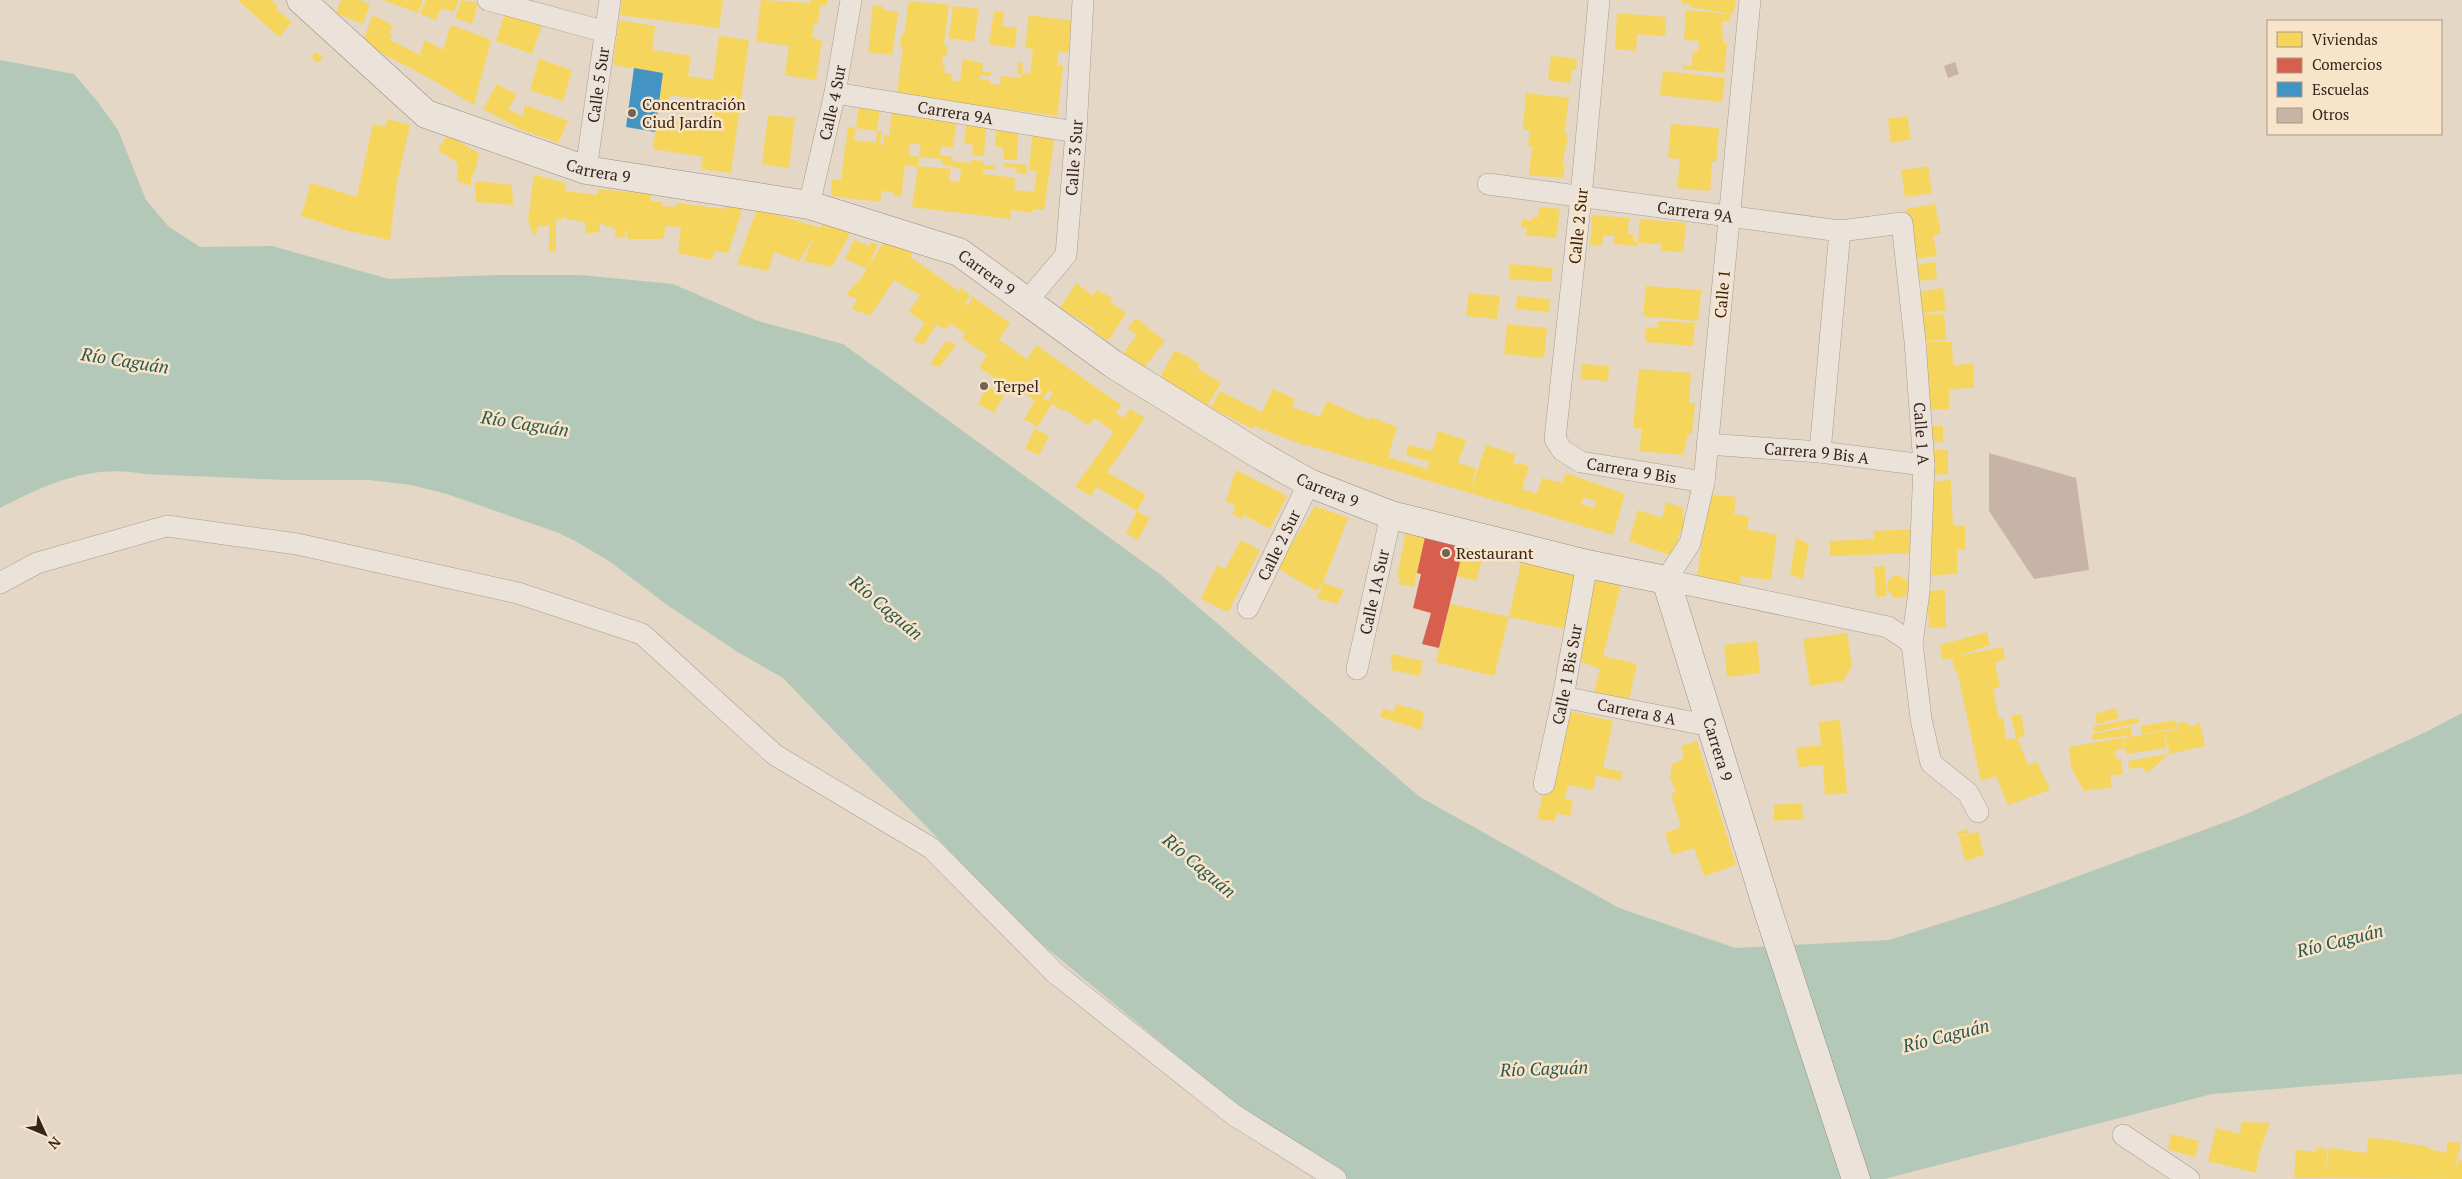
<svg xmlns="http://www.w3.org/2000/svg" width="2462" height="1179" font-family="'PT Serif',serif">
<style>
.water{fill:#b3c8b8}
.homes{fill:#f6d55c;fill-rule:evenodd}
.shops{fill:#d6604d}
.schools{fill:#4393c3}
.building{fill:#c8b4a6}
.lines{fill:none;stroke-linecap:round;stroke-linejoin:round}
.street-casing{stroke:#a89c90;stroke-width:22}
.secondary-casing{stroke:#988c80;stroke-width:29}
.street{stroke:#ebe3d9;stroke-width:21}
.secondary{stroke:#ebe3d9;stroke-width:28}
.poi-dot{fill:#736255;stroke:#f8e4c9;stroke-width:2}
.labels{text-anchor:middle;stroke-width:5;stroke-linejoin:round;paint-order:stroke}
.street-label{font-size:16px;fill:#362319;stroke:#f8e4c9}
.poi-label{font-size:16px;fill:#362319;stroke:#f8e4c9;text-anchor:start}
.water-label{font-size:18px;font-style:italic;fill:#27574e;stroke:#f8e4c9}
</style>
<rect width="100%" height="100%" fill="#e4d7c5"/>
<path class="water" d="M0 60 74 74 97 101 118 130 146 200 169 227 200 247 272 246 389 279 495 275H581L673 284 758 321 843 344 1161 575 1420 797 1619 908 1735 948 1889 940 2002 904 2242 816 2428 731 2462 713V1074L2212 1094 1884 1179H1348L1244 1111 1032 936 783 678 736 651 670 607 609 561 577 542 559 533 447 494 411 485 369 480H286L144 474C90 464 47 484 0 508Z"/>
<g class="homes">
<path d="M238 0H271L278 6 276 9 292 22 279 37Z"/>
<path d="M341 0H360L370 4 363 24 336 13Z"/>
<path d="M383 0H423L418 13Z"/>
<path d="M426 0H459L454 12 441 8 436 20 420 14Z"/>
<path d="M462 0 478 3 472 24 455 18Z"/>
<path d="M622 0H723L719 28 620 15Z"/>
<path d="M761 0 810 3 811 0H827V5H820L818 23H814L812 38 822 40 816 80 785 75 789 46 756 41Z"/>
<path d="M1682 0H1736L1733 14 1689 7V4L1681 3Z"/>
<path d="M909 1 949 5 944 45 948 46 946 56H943L942 65 945 66 944 73 952 74 951 80 960 82 963 59 983 63 982 71 991 72 990 76 981 75 980 79 990 80 989 84 1000 85 1001 76 1021 78 1022 75 1017 74 1019 62 1023 63 1022 73 1030 74 1033 49 1025 48 1029 15 1072 21 1068 53 1058 52 1057 65 1063 66 1057 116 897 94 903 47 900 46 901 35H904Z"/>
<path d="M873 5 884 7 883 10 898 12 892 55 868 52Z"/>
<path d="M953 6 979 9 974 42 949 38Z"/>
<path d="M1686 10 1730 14 1729 21H1722L1723 44H1727L1724 73 1683 69V65L1692 66 1693 52H1698L1699 41 1684 40Z"/>
<path d="M994 11 1004 12 1002 26 1017 28 1015 48 989 44Z"/>
<path d="M505 13 542 25 532 54 496 41Z"/>
<path d="M1617 13 1666 17 1665 36 1637 34 1636 51 1615 49Z"/>
<path d="M373 15 393 26 389 33 392 36 390 40 420 55 425 40 443 50 451 25 491 40 474 105 433 80 362 43Z"/>
<path d="M619 20 655 26 652 50 691 56 688 76 713 80 719 36 749 40 731 173 701 169 703 157 653 149 657 119 707 127 711 101 670 95 668 106 659 103 663 73 613 65Z"/>
<path d="M316 52 323 57 318 63 311 58Z"/>
<path d="M1551 56 1577 59 1576 70H1572L1570 83 1548 80Z"/>
<path d="M539 59 572 70 563 101 530 90Z"/>
<path d="M1663 71 1725 78 1722 102 1660 95Z"/>
<path d="M497 84 517 95 508 109 523 117 525 105 568 121 558 143 520 129 483 109Z"/>
<path d="M1526 93 1569 98 1564 134 1568 135 1562 166H1565L1563 178 1529 175 1532 146 1528 145 1530 130H1523Z"/>
<path d="M859 106 880 109 877 131 856 128 854 140 876 143 877 131H882L880 144 883 145 884 135 889 136 892 111 924 115V119L935 120 936 116 957 119 953 148 941 146 940 155 952 157V161L971 163 972 160 984 161V165L995 166 994 170 983 169V174L1015 178 1014 190 1034 192 1037 171 1029 170 1033 129 1055 134 1044 210 1033 209 1032 213 1011 210 1010 219 912 207 918 167 905 165 901 197 893 195V192L882 191 880 202 831 196 832 179 841 180 848 127 856 128ZM910 143 921 145 919 157 941 159V164L961 169 960 182 949 181 951 169 918 166 919 157 909 155Z"/>
<path d="M768 115 795 118 789 168 762 164Z"/>
<path d="M1907 116 1911 139 1891 143 1888 119Z"/>
<path d="M387 119 410 125 397 182 390 240 349 231 301 216 311 183 357 197 373 124 385 127Z"/>
<path d="M967 121 986 126 984 156H972L973 145 964 143Z"/>
<path d="M1671 124 1719 128 1716 162H1712L1710 191 1677 188 1680 159 1668 158Z"/>
<path d="M997 125 1018 130 1017 160H1004L1003 148 995 146Z"/>
<path d="M448 134 479 154 474 174 471 175V186L457 181 458 163 438 150Z"/>
<path d="M1004 163 1027 165V174L1016 173 1017 168 1004 167Z"/>
<path d="M1928 166 1932 193 1905 197 1901 170Z"/>
<path d="M534 175 565 183V191L598 195V189L651 194V201L662 202V206L676 207V203L725 209 727 201 744 204 728 253 714 251 712 260 678 253 681 227 666 226 664 238 658 239H627L628 231H625V237L615 238 616 229 596 222 600 226V232L586 233 585 222 566 219 564 212V219H556V251H549V226H538L537 232 533 235 528 219Z"/>
<path d="M475 181 512 185 513 205 476 202Z"/>
<path d="M1935 204 1941 234 1933 235 1937 256 1914 259V238H1911L1906 209Z"/>
<path d="M1539 207 1560 209 1556 238 1526 235 1527 228 1521 227 1522 219 1532 221V217L1538 218Z"/>
<path d="M757 209 821 228 824 221 853 228 832 267 804 261 811 243 814 242 811 241 799 261 774 252 768 271 737 264Z"/>
<path d="M1592 215 1629 218 1628 234H1633V241L1638 242 1637 246 1614 244 1615 236 1603 235 1602 246 1590 245Z"/>
<path d="M1640 219 1686 223 1683 252 1661 251V244L1638 243Z"/>
<path d="M854 240 869 246 871 242 878 245 867 269 845 259Z"/>
<path d="M885 240 912 253 910 257 959 291 960 288 970 295 965 304 967 306 973 297 1010 323 999 340 1027 359 1036 345 1121 405 1116 413 1124 418 1130 409 1145 418 1107 472 1146 495 1137 511 1097 487 1091 496 1075 487 1114 432 1095 418 1088 425 1065 409 1064 411 1052 404 1037 427 1024 419 1034 402 1033 399 1010 385 1008 387 979 367 987 355 962 338 965 334 950 323 945 330 937 324 923 345 913 340 925 323 909 312 920 295 894 280 870 316 852 309 857 299 846 294 862 277ZM1049 390 1053 393 1048 401 1043 399Z"/>
<path d="M1935 262 1937 279 1918 281 1913 265Z"/>
<path d="M1510 264 1553 268 1551 282 1509 279Z"/>
<path d="M1076 283 1093 296 1096 290 1113 298 1110 302 1126 313 1108 341 1093 331 1095 329 1060 308Z"/>
<path d="M1646 286 1701 290 1698 321 1643 316Z"/>
<path d="M1943 288 1946 310 1922 314 1919 292Z"/>
<path d="M1469 293 1500 296 1497 319 1466 316Z"/>
<path d="M1517 296 1550 299 1549 312 1516 309Z"/>
<path d="M1944 314 1946 340 1922 341 1921 315Z"/>
<path d="M1136 318 1165 341 1144 368 1134 360 1132 363 1122 355 1137 335 1128 328Z"/>
<path d="M1658 321 1695 323 1693 346 1645 342 1646 327 1658 328Z"/>
<path d="M1507 324 1547 328 1544 358 1504 354Z"/>
<path d="M946 341 956 345 939 367 930 364Z"/>
<path d="M1927 342H1952L1953 365 1973 364 1974 388 1949 389V409L1928 410Z"/>
<path d="M1175 350 1200 364 1197 368 1221 383 1207 406 1159 380Z"/>
<path d="M1582 364 1609 366 1608 381 1581 379Z"/>
<path d="M1639 369 1691 373 1689 403H1695L1692 433 1688 434 1683 455 1639 451 1642 429 1633 428Z"/>
<path d="M998 384 1007 390 994 413 978 404 987 386 994 390Z"/>
<path d="M1273 389 1295 399 1292 407 1320 417 1327 401 1369 420 1370 417 1397 427 1388 457 1427 469 1430 462 1406 455 1408 445 1432 451 1438 431 1466 440 1458 463 1476 468 1471 490 1486 445 1515 454 1513 464 1518 465V463L1529 466 1522 489 1537 494 1542 478 1562 483 1566 473 1625 494 1613 535 1307 445 1306 446 1254 426 1253 429 1211 408 1220 391 1262 412ZM1585 492 1584 498 1596 501 1594 508 1581 504Z"/>
<rect x="1930" y="426" width="13" height="16"/>
<path d="M1035 429 1049 436 1039 455 1025 449Z"/>
<path d="M1930 450H1948V474L1930 475Z"/>
<path d="M1236 470 1287 496 1270 529 1244 515 1242 519 1232 514 1236 506 1226 501Z"/>
<path d="M1951 480 1953 526H1965V549L1957 550V574L1932 575 1930 482Z"/>
<path d="M1708 494 1736 497 1734 514 1749 517 1747 529 1777 535 1771 580 1741 576 1740 584 1697 578Z"/>
<path d="M1666 502 1683 508V533L1680 532 1673 556 1629 541 1638 510 1662 518Z"/>
<path d="M1315 506 1348 518 1323 583 1344 590 1337 604 1317 598 1323 583 1316 591 1277 568Z"/>
<path d="M1137 511 1150 518 1138 540 1126 533Z"/>
<path d="M1915 529V553L1830 556V541L1874 539 1873 531Z"/>
<path d="M1406 532 1425 537 1414 587 1399 584 1400 578H1397Z"/>
<path d="M1796 538 1809 544 1803 579 1790 574Z"/>
<path d="M1241 540 1260 550 1228 612 1201 599 1217 565 1225 569Z"/>
<path d="M1462 552 1467 553 1466 557 1482 560 1476 581 1457 576Z"/>
<path d="M1521 563 1577 575 1566 629 1509 617Z"/>
<path d="M1885 566 1886 588 1888 581 1892 577 1898 575 1908 581 1910 584 1909 593 1905 596 1898 598 1893 597 1886 588 1887 596 1876 597 1874 567Z"/>
<path d="M1597 577 1621 585 1603 656 1637 664 1628 703 1593 697 1600 669 1577 660 1594 582 1595 583Z"/>
<path d="M1945 590 1946 627 1929 628 1927 591Z"/>
<path d="M1450 604 1509 617 1494 676 1436 662Z"/>
<path d="M1987 632 1990 645 1958 656 2003 647 2005 659 1995 662 2000 687 1993 689 1999 719 2003 718 2006 740 2016 738 2011 716 2021 714 2025 736 2017 738 2028 765 2037 762 2050 790 2008 805 1996 776 1981 781 1957 670 1955 671 1952 658 1943 660 1940 645Z"/>
<path d="M1847 633 1852 666 1843 681 1810 686 1803 639Z"/>
<path d="M1757 641 1760 673 1727 677 1724 645Z"/>
<path d="M1392 654 1423 661 1420 676 1391 670 1393 663 1390 662Z"/>
<path d="M1397 704 1424 712 1421 730 1380 717 1383 709 1394 712Z"/>
<path d="M2116 708 2119 718 2097 724 2095 714Z"/>
<path d="M1563 710 1613 721 1603 768 1623 772 1620 781 1596 775 1593 790 1568 785 1565 799 1573 801 1570 816 1557 813 1554 821 1537 819Z"/>
<path d="M2138 718 2139 723 2094 732V726Z"/>
<path d="M1840 720 1847 793 1825 795 1823 765 1799 767 1796 748 1821 745 1819 722Z"/>
<path d="M2176 720 2177 728 2142 734 2141 726Z"/>
<path d="M2179 722 2188 723 2190 727 2200 723 2205 746 2170 754 2164 732 2178 729Z"/>
<path d="M2131 727 2132 735 2093 740 2092 734Z"/>
<path d="M2164 731 2166 748 2126 754 2123 738Z"/>
<path d="M2122 738 2124 749 2115 750 2116 759H2121L2123 774 2110 776 2112 787 2084 791 2071 767 2069 747Z"/>
<path d="M1697 741 1736 865 1704 876 1694 848 1672 855 1665 833 1681 827 1671 794 1676 792 1670 777 1672 764 1684 759 1681 746Z"/>
<path d="M2169 754 2147 773 2142 767 2129 769 2128 761Z"/>
<path d="M1802 803 1803 819 1774 821V805Z"/>
<path d="M1968 829 1969 833 1958 836 1957 832Z"/>
<path d="M1978 832 1984 855 1965 861 1959 837Z"/>
<path d="M2242 1122 2270 1123 2259 1153 2256 1173 2208 1161 2216 1128 2240 1134Z"/>
<path d="M2171 1134 2199 1141 2195 1157 2168 1149Z"/>
<path d="M2368 1138 2399 1141V1142L2429 1147V1149L2446 1153 2448 1142 2461 1143 2455 1168 2459 1160 2462 1161V1179L2294 1178 2296 1150 2316 1152V1148L2327 1149 2326 1173 2329 1148 2367 1153Z"/>
</g>
<path class="shops" d="M1425 537 1464 546 1439 648 1422 644 1431 613 1413 608 1421 574 1417 573Z"/>
<path class="schools" d="M634 68 663 73 655 132 626 127Z"/>
<g class="building">
<path d="M1955 62 1959 74 1948 78 1944 66Z"/>
<path d="M1989 453 2076 478 2089 570 2034 579 1989 511Z"/>
</g>
<g class="lines">
<defs>
<g id="street">
<path d="M488 0 606 32"/>
<path id="s1" d="M1599 0 1581 197 1555 439 1562 450 1581 462 1704 482"/>
<path d="M1750 0 1704 482 1690 543 1666 580 1888 627 1912 643"/>
<path id="s2" d="M835 93 1076 132"/>
<path id="s3" d="M586 170 610 0"/>
<path id="s4" d="M1488 184 1840 231 1902 223 1915 341 1924 465 1919 592 1912 643 1921 719 1931 763 1968 793 1978 812"/>
<path id="s5" d="M809 205 835 93 851 0"/>
<path id="s6" d="M1027 301 1066 255 1076 132 1083 0"/>
<path id="s7" d="M1707 444 1820 452 1924 465"/>
<path d="M1820 452 1840 231"/>
<path d="M0 583 37 563 167 526 297 544 518 593 642 634 775 755 931 848 1055 973 1234 1115 1336 1179"/>
<path id="s8" d="M1248 608 1309 483"/>
<path id="s9" d="M1357 669 1391 515"/>
<path id="s10" d="M1563 697 1711 726"/>
<path id="s11" d="M1544 784 1563 697 1587 564"/>
<path d="M2123 1135 2189 1179"/>
</g>
<g id="secondary">
<path id="s12" d="M301 0 426 114 586 170 809 205 959 252 1113 364 1258 454 1309 483 1391 515 1587 564 1666 580 1770 917 1856 1179"/>
</g>
</defs>
<use href="#street" class="street-casing"/>
<use href="#secondary" class="secondary-casing"/>
<use href="#street" class="street"/>
<use href="#secondary" class="secondary"/>
</g>
<g class="poi-dot">
<circle cx="632" cy="113" r="5"/>
<circle cx="984" cy="386" r="5"/>
<circle cx="1446" cy="553" r="5"/>
</g>
<g class="labels">
<g class="street-label">
<text dy="6" stroke="none"><textPath href="#s3" startOffset="86">Calle 5 Sur</textPath></text>
<text dy="6" stroke="none"><textPath href="#s5" startOffset="105">Calle 4 Sur</textPath></text>
<text dy="6" stroke="none"><textPath href="#s2" startOffset="122">Carrera 9A</textPath></text>
<text dy="6" stroke="none"><textPath href="#s6" startOffset="158">Calle 3 Sur</textPath></text>
<text dy="6" stroke="none"><textPath href="#s12" startOffset="351">Carrera 9</textPath></text>
<text dy="6" stroke="none"><textPath href="#s4" startOffset="209">Carrera 9A</textPath></text>
<text transform="translate(1578 226) rotate(-84)" y="6">Calle 2 Sur</text>
<text dy="6" stroke="none"><textPath href="#s12" startOffset="756">Carrera 9</textPath></text>
<text transform="translate(1722 294) rotate(-85)" y="6">Calle 1</text>
<text dy="6" stroke="none"><textPath href="#s4" startOffset="629">Calle 1 A</textPath></text>
<text dy="6" stroke="none"><textPath href="#s7" startOffset="110">Carrera 9 Bis A</textPath></text>
<text dy="6" stroke="none"><textPath href="#s1" startOffset="528">Carrera 9 Bis</textPath></text>
<text dy="6" stroke="none"><textPath href="#s12" startOffset="1161">Carrera 9</textPath></text>
<text dy="6" stroke="none"><textPath href="#s8" startOffset="70">Calle 2 Sur</textPath></text>
<text dy="6" stroke="none"><textPath href="#s9" startOffset="79">Calle 1A Sur</textPath></text>
<text dy="6" stroke="none"><textPath href="#s11" startOffset="112">Calle 1 Bis Sur</textPath></text>
<text dy="6" stroke="none"><textPath href="#s10" startOffset="75">Carrera 8 A</textPath></text>
<text dy="6" stroke="none"><textPath href="#s12" startOffset="1689">Carrera 9</textPath></text>
</g>
<g class="poi-label">
<text x="642" y="110">Concentración<tspan x="642" dy="18">Ciud Jardín</tspan></text>
<text x="994" y="392">Terpel</text>
<text x="1456" y="559">Restaurant</text>
</g>
<g class="water-label">
<text transform="translate(125 361) rotate(9)" y="6">Río Caguán</text>
<text transform="translate(525 424) rotate(9)" y="6">Río Caguán</text>
<text transform="translate(886 608) rotate(40)" y="6">Río Caguán</text>
<text transform="translate(1199 866) rotate(40)" y="6">Río Caguán</text>
<text transform="translate(2340 941) rotate(-14)" y="6">Río Caguán</text>
<text transform="translate(1946 1036) rotate(-14)" y="6">Río Caguán</text>
<text transform="translate(1544 1069) rotate(-2)" y="6">Río Caguán</text>
</g>
</g>
<rect x="2267" y="20" width="175" height="115" fill="#f8e4c9" stroke="#aa9783"/>
<rect x="2277" y="32" width="25" height="15" fill="#f6d55c" stroke="#aa9783"/>
<text x="2312" y="45" font-size="15" fill="#362319">Viviendas</text>
<rect x="2277" y="58" width="25" height="15" fill="#d6604d" stroke="#aa9783"/>
<text x="2312" y="70" font-size="15" fill="#362319">Comercios</text>
<rect x="2277" y="82" width="25" height="15" fill="#4393c3" stroke="#aa9783"/>
<text x="2312" y="95" font-size="15" fill="#362319">Escuelas</text>
<rect x="2277" y="108" width="25" height="15" fill="#c8b4a6" stroke="#aa9783"/>
<text x="2312" y="120" font-size="15" fill="#362319">Otros</text>
<g transform="translate(45 1134) rotate(134)" stroke="#f8e4c9" stroke-width="4" paint-order="stroke">
<path d="M0-4L9 19L0 12L-9 19Z" fill="#362319"/>
<text y="-8" font-size="14" font-weight="bold" text-anchor="middle" fill="#362319">N</text>
</g>
</svg>
